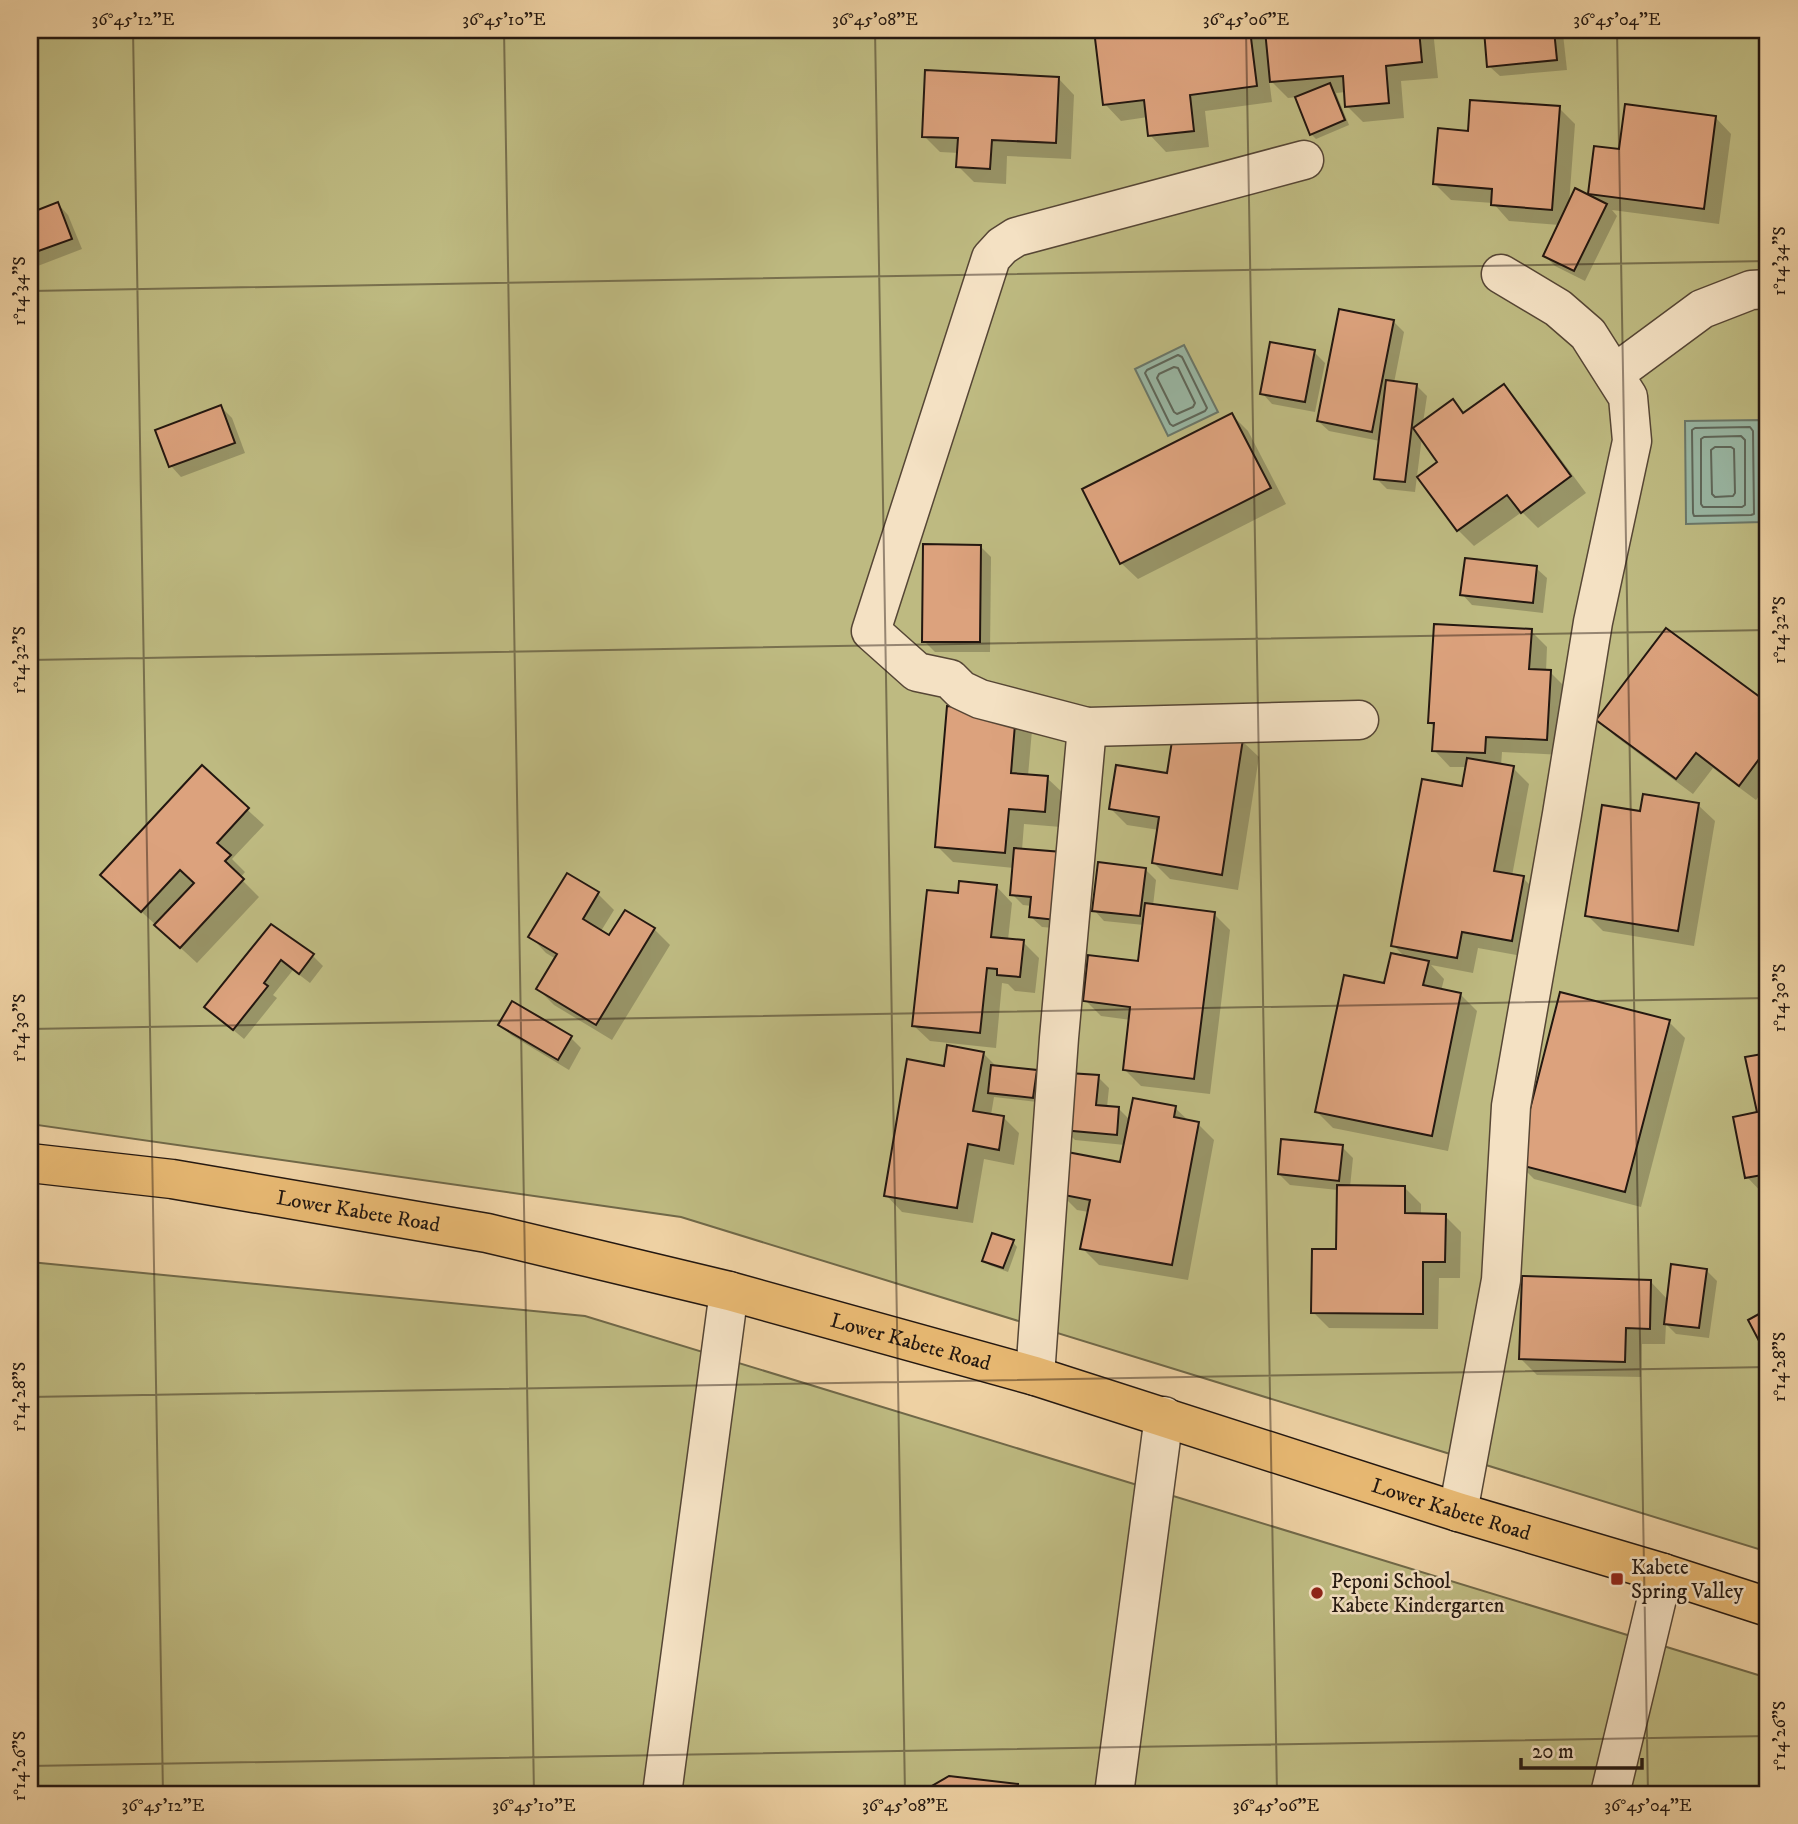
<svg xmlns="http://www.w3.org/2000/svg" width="1798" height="1824" font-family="'IM FELL DW Pica',serif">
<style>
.green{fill:#beba81;stroke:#706848;stroke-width:2}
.water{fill:#99b7a4;stroke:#6a7769;stroke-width:2}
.shadow{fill:#0003}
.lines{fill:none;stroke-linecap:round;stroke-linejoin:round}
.shore{stroke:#5e675a;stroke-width:2}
.building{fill:#dca27d;stroke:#231710;stroke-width:2}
.minor-casing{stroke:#564635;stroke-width:41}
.major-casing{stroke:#231710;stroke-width:41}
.minor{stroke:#f4e1c3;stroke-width:38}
.major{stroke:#e7b872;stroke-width:38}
.ticks{fill:none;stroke:#231710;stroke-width:2;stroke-opacity:0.45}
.poi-dot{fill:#8f2418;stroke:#f4e1c3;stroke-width:2.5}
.labels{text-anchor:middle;stroke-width:5;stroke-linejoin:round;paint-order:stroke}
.street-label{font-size:21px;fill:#231710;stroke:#f4e1c3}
.poi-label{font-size:21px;fill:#231710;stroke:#f4e1c3;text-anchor:start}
.neatline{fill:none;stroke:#231710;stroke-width:2.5}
.ticks-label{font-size:18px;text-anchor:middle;fill:#231710}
</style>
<rect width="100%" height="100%" fill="#eed1a3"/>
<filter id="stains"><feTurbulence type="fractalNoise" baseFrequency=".00286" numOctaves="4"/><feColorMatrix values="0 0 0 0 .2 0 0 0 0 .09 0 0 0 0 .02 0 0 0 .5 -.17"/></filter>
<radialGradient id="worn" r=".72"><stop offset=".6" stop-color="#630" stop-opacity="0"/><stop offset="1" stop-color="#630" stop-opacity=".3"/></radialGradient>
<g class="green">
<path d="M30 30H1768V1552L681 1217 30 1124Z"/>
<path d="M30 1262 585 1316 1768 1678V1794H30Z"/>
</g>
<g class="water">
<path d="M1184 345 1218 412 1168 436 1135 369Z"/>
<path d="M1760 420 1762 522 1686 524 1685 421Z"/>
</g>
<g class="shadow">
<path d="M1096 30H1263L1264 39 1268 38 1267 30H1433L1438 78 1401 81 1404 118 1363 122 1347 106 1346 92 1336 93 1349 125 1316 139 1311 134 1297 97 1288 98 1269 79 1272 102 1205 111 1209 147 1166 152 1150 135 1148 117 1121 121 1105 104Z"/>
<path d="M1486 30H1559L1563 34 1567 70 1500 76 1489 66Z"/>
<path d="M1058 78 1074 95 1071 159 1007 156 1006 184 974 182 958 166 959 153 940 152 924 136Z"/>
<path d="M1559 108 1575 124 1569 204 1596 200 1590 194 1715 117 1731 134 1719 224 1612 210 1617 216 1585 281 1555 266 1545 256 1560 225 1509 221 1493 203 1451 200 1435 184 1469 132Z"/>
<path d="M58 204 68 215 82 249 30 269V215Z"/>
<path d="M1393 321 1404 332 1394 383 1416 385 1427 396 1423 423 1453 401 1466 414 1503 386 1519 403 1586 493 1538 528 1522 512 1474 546 1458 530 1440 462 1422 437 1415 492 1387 489 1376 478 1380 441 1329 431 1318 421Z"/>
<path d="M1314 352 1325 363 1315 412 1272 404 1262 393Z"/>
<path d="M221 407 232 418 245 453 181 477 171 466Z"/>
<path d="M1232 415 1248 431 1286 504 1138 579 1121 563Z"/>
<path d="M980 546 991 557 990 652H935L924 641Z"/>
<path d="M1536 568 1547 578 1543 613 1472 605 1462 594Z"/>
<path d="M1666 630 1768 706V784L1756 800 1713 768 1693 794 1615 736 1599 720Z"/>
<path d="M1531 631 1547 647 1546 672H1550L1566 688 1563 755 1502 752 1501 766 1513 768 1529 784 1512 876 1523 878 1539 894 1528 957 1478 948 1473 973 1431 965 1444 979 1441 991 1461 995 1477 1011 1448 1151 1333 1128 1317 1112 1385 985 1406 958 1393 945 1464 788 1467 767H1450L1434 750 1435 728 1430 723Z"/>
<path d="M948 708 1032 730 1028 776 1047 778 1064 794 1061 827 1024 824 1022 850 1066 929 1042 927 1031 917 1032 906 1023 905 1012 894 1014 868 953 862 937 846Z"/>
<path d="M1242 741 1259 757 1238 890 1170 879 1154 863 1159 830 1127 825 1111 809 1168 775Z"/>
<path d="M202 768 264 825 232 859 245 872 240 878 259 897 197 963 119 891Z"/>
<path d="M1698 805 1715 821 1694 946 1603 931 1587 915Z"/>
<path d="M1145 869 1156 880 1153 906 1214 914 1230 930 1210 1094 1141 1086 1125 1070 1131 1020 1101 1016 1085 1000 1139 963 1144 925 1104 921 1094 910Z"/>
<path d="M568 875 598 894 614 910 601 931 610 937 654 929 670 945 612 1040 554 1005 538 989 556 959 546 953 530 936Z"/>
<path d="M996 886 1012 903 1008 940 1023 942 1039 958 1035 993 1015 991 1008 984 1002 983 996 1048 930 1041 913 1025 960 895Z"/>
<path d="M272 926 313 956 323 966 310 983 293 970 273 995 277 998 244 1039 206 1007Z"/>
<path d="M1669 1022 1685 1038 1641 1207 1534 1179 1518 1163Z"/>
<path d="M500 1025 571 1038 581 1048 569 1070 511 1035Z"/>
<path d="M983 1053 997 1067 1036 1072 1041 1076 1037 1102 994 1097 991 1115 1003 1117 1019 1133 1014 1165 984 1159 973 1223 902 1212 886 1195 945 1068Z"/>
<path d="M1768 1055V1199L1747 1177 1759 1114 1747 1059Z"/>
<path d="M1098 1077 1109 1088 1107 1107 1119 1109 1130 1120 1175 1108 1190 1122 1198 1124 1214 1140 1188 1280 1099 1265 1082 1248 1089 1212 1077 1210 1061 1194 1122 1164 1125 1145 1075 1140 1064 1129Z"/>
<path d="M1342 1147 1353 1158 1350 1187 1405 1188 1421 1204V1215L1445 1216 1461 1232 1460 1278H1439L1438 1329 1329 1328 1313 1312 1337 1251 1338 1190 1290 1185 1279 1174Z"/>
<path d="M1768 1236V1251L1762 1240Z"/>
<path d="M1013 1242 1017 1247 1008 1272 989 1265 984 1260Z"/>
<path d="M1706 1270 1717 1281 1709 1338 1676 1334 1666 1324 1665 1344H1642L1641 1377 1537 1375 1521 1359 1651 1282 1668 1300Z"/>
<path d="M1768 1365V1380L1762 1369Z"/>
<path d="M950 1778 1018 1785 1027 1794H920Z"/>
</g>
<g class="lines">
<g class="shore">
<path d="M1178 355 1182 357 1207 408 1205 411 1173 426 1170 424 1145 373 1147 370Z"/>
<path d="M1174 367 1178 368 1195 403 1193 407 1177 414 1174 412 1157 378 1159 374Z"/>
<path d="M1750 427 1753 431 1754 514 1751 515 1694 516 1693 513 1692 430 1695 428Z"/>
<path d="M1741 436 1745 440V505L1742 507H1703L1701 504V439L1704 437Z"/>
<path d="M1715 447H1731L1734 449 1735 493 1733 496 1715 497 1712 494 1711 450Z"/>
</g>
</g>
<g class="building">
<path d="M1094 30H1250L1257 86 1190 95 1194 131 1148 136 1144 100 1103 105Z"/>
<path d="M1265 30H1419L1422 62 1386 66 1389 103 1345 107 1343 76 1270 82Z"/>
<path d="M1484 30H1554L1557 60 1487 67Z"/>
<path d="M925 70 1059 77 1056 143 992 140 990 169 956 167 958 138 922 137Z"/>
<path d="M1330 83 1345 120 1310 135 1295 97Z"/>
<path d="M1470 100 1560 106 1552 210 1491 205 1492 189 1433 184 1438 128 1468 131Z"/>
<path d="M1625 104 1716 116 1704 209 1588 194 1594 146 1619 149Z"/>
<path d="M1575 188 1607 204 1574 271 1543 256Z"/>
<path d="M58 202 72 239 30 254V213Z"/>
<path d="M1339 309 1394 320 1372 432 1317 421Z"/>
<path d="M1270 342 1315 350 1305 402 1260 394Z"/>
<path d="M1386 380 1417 384 1405 482 1374 479Z"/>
<path d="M1504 384 1571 476 1521 513 1507 495 1457 531 1417 477 1437 462 1413 428 1453 399 1463 413Z"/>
<path d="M221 405 235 443 169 467 155 430Z"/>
<path d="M1232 413 1271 488 1120 564 1082 489Z"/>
<path d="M923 544 981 545 980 642H922Z"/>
<path d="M1465 558 1537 566 1533 603 1460 595Z"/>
<path d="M1434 624 1532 629 1529 669 1551 670 1547 740 1486 737 1485 753 1432 751 1434 723H1428Z"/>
<path d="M1666 628 1768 703V747L1739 786 1696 753 1676 779 1596 720Z"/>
<path d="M947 706 1016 712 1011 773 1048 776 1045 812 1009 809 1005 853 935 847Z"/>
<path d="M1174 728 1243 739 1222 875 1152 863 1159 817 1109 809 1116 765 1167 773Z"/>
<path d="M1467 758 1514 766 1494 871 1524 876 1512 941 1462 932 1457 958 1391 946 1422 779 1462 786Z"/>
<path d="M202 765 249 808 217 843 231 855 225 861 244 879 180 948 154 925 194 883 180 870 141 912 100 875Z"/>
<path d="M1643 794 1699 803 1678 931 1585 916 1602 805 1640 811Z"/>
<path d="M1014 848 1062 852 1056 920 1029 917 1031 897 1010 895Z"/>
<path d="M1098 862 1146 868 1140 916 1092 911Z"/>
<path d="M567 873 599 892 583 919 609 935 625 910 655 928 596 1025 536 989 557 954 528 937Z"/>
<path d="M959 881 997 885 991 937 1024 940 1020 977 997 975V969L987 968 980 1033 912 1026 927 890 958 893Z"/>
<path d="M1145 903 1215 912 1194 1079 1123 1070 1130 1007 1083 1001 1088 955 1138 961Z"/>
<path d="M271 924 314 954 299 974 281 960 264 983 268 986 233 1030 204 1007Z"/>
<path d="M1391 953 1429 961 1423 985 1461 993 1432 1136 1315 1112 1344 975 1384 983Z"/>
<path d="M1560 992 1670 1020 1625 1192 1516 1164Z"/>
<path d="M512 1001 572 1036 558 1060 498 1025Z"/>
<path d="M947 1045 984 1052 973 1111 1004 1116 999 1150 968 1144 957 1208 884 1196 907 1059 944 1066Z"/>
<path d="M1768 1053V1174L1745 1178 1733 1117 1757 1112 1745 1057Z"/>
<path d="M991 1065 1037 1070 1033 1098 988 1093Z"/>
<path d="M1068 1073 1099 1075 1096 1105 1119 1107 1117 1135 1062 1130Z"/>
<path d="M1133 1098 1176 1106 1174 1117 1199 1122 1172 1265 1080 1249 1090 1200 1059 1194 1067 1152 1120 1162Z"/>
<path d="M1281 1139 1343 1145 1339 1181 1278 1174Z"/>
<path d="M1337 1185 1405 1186V1213L1446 1214 1445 1262H1423V1314L1311 1313 1312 1249H1336Z"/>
<path d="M992 1233 1014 1240 1003 1268 982 1261Z"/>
<path d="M1671 1264 1707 1269 1699 1328 1664 1324Z"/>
<path d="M1522 1276 1651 1280 1650 1329 1626 1328 1625 1362 1519 1359Z"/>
<path d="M1768 1309V1358L1748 1320Z"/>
<path d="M949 1776 1018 1784 1017 1794H918Z"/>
</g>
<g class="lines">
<defs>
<g id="minor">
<path d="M1304 160 1016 237 1002 246 991 258 871 631 917 672 950 679 961 690 980 699 1087 727 1359 720"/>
<path d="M1614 374 1702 309 1751 290 1768 289"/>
<path d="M1035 1376 1059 1038 1087 727"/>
<path d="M1458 1512 1501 1280 1511 1106 1562 814 1593 622 1632 441 1628 397 1588 334 1558 308 1501 274"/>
<path d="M662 1794 729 1291"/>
<path d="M1114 1794 1164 1416"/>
<path d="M1610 1794 1663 1573"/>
</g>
<g id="major">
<path id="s1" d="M30 1163 172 1179 487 1233 729 1291 1035 1376 1458 1512 1663 1573 1768 1607"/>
</g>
</defs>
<use href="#minor" class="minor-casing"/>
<use href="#major" class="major-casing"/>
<use href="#minor" class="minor"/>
<use href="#major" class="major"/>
</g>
<path class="ticks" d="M133 30 163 1794M504 30 534 1794M875 30 905 1794M1246 30 1277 1794M1617 30 1648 1794M30 291 1768 261M30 660 1768 630M30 1029 1768 998M30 1397 1768 1367M30 1766 1768 1736"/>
<g class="poi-dot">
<rect x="1610" y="1572" width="14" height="14" rx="3.5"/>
<circle cx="1317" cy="1593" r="7"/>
</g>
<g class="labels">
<g class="street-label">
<text dy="7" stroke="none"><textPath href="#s1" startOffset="332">Lower Kabete Road</textPath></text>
<text dy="7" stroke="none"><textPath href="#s1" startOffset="900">Lower Kabete Road</textPath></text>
<text dy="7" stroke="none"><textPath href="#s1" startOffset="1466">Lower Kabete Road</textPath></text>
</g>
<g class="poi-label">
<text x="1631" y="1574">Kabete<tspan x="1631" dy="24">Spring Valley</tspan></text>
<text x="1331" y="1588">Peponi School<tspan x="1331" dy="24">Kabete Kindergarten</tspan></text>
</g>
</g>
<rect width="1798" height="1824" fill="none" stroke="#eed1a3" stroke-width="77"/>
<path d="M1521 1758v10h121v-10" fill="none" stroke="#231710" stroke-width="3.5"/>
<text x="1532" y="1758" font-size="21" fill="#231710" stroke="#f4e1c3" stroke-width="5" paint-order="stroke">20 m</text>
<rect x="38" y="38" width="1721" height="1748" class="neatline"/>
<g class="ticks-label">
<text x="133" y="25">36°45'12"E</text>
<text x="504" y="25">36°45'10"E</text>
<text x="875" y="25">36°45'08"E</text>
<text x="1246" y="25">36°45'06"E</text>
<text x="1617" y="25">36°45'04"E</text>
<text transform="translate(1779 261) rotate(-90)" y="6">1°14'34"S</text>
<text transform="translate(19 291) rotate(-90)" y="6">1°14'34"S</text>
<text transform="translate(1779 630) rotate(-90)" y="6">1°14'32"S</text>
<text transform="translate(19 660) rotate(-90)" y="6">1°14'32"S</text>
<text transform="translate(1779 998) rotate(-90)" y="6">1°14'30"S</text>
<text transform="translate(19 1028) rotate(-90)" y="6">1°14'30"S</text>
<text transform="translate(1779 1367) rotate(-90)" y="6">1°14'28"S</text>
<text transform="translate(19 1397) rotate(-90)" y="6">1°14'28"S</text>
<text transform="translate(1779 1736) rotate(-90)" y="6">1°14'26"S</text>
<text transform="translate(19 1766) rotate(-90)" y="6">1°14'26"S</text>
<text x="163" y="1811">36°45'12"E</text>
<text x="534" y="1811">36°45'10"E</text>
<text x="905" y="1811">36°45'08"E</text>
<text x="1276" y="1811">36°45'06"E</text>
<text x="1648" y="1811">36°45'04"E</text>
</g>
<rect width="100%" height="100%" filter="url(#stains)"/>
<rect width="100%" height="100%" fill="url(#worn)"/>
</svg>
